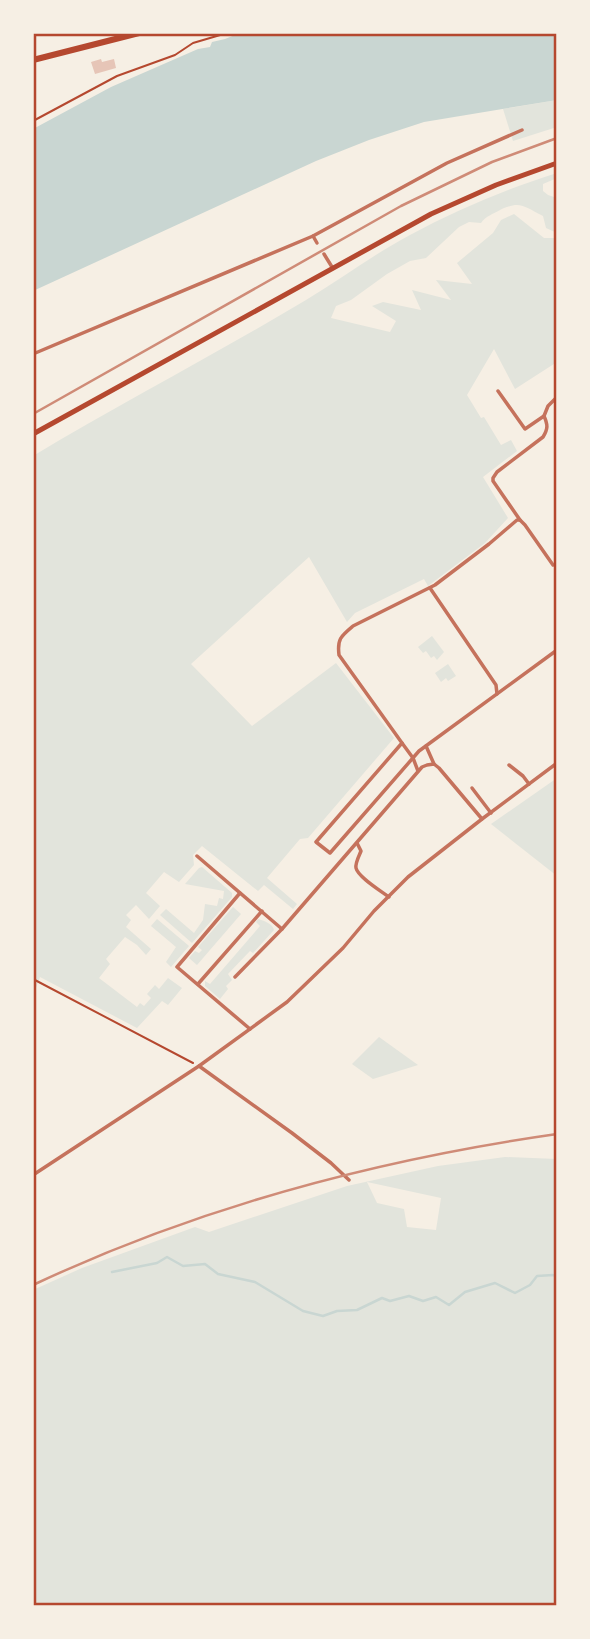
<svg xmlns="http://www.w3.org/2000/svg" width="590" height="1639" font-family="'Roboto Condensed',sans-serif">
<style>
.green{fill:#e2e4dc;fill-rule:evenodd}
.water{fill:#c9d6d2}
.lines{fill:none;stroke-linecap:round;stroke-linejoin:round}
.stream{stroke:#c9d6d2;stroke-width:2.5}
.building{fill:#e6c5b7}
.path{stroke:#b5482f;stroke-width:2}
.minor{stroke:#c5725c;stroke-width:3.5}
.secondary{stroke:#b5482f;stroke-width:5}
.primary{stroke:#b5482f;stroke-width:6}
.rail{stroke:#cf8b77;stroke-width:2.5}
.neatline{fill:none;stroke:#b5482f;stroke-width:2.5}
</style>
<rect width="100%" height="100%" fill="#f6efe4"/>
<g class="green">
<path d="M557 100V127L513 141 503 109Z"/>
<path d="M557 173V178L543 184V191L548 195 557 198V233L546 228 543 216C524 207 521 200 500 210 493 214 486 216 481 223L469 222 459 227 426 258 410 261 387 274 351 300 336 306 331 318 390 332 396 321 372 306 383 302 421 310 412 290 451 300 436 280 472 284 457 263 493 233 501 220 514 214 544 238H557V362L515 389 494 349 467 395 481 418 484 417 501 445 511 440 517 451 483 477 508 518 485 543 428 586 424 579 355 613 347 622 309 557 191 664 252 726 336 663 394 738 308 838 300 839 267 878 297 904 293 909 264 885 258 891 202 846 193 855 194 865 179 882 164 872 146 893 160 906 149 919 136 905 126 915 131 920 126 927 151 949 146 955 137 945 125 937 106 959 110 964 99 978 137 1007 140 1003 144 1006 151 998 147 994 155 985 159 989 168 978 182 988 168 1005 162 1001 137 1028 40 977 33 996V456C123 402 216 354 306 300 341 279 374 254 410 235 457 210 506 189 557 173Z"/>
<path d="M432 636 444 652 437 660 434 656 431 658 426 651 423 653 418 647Z"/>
<path d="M448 664 456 676 448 681 446 678 441 682 435 673Z"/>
<path d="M557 778V876L491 824Z"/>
<path d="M202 867 232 893V897L192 943 160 915 166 909 194 933 203 920 205 904 217 906 219 898 223 899 224 891 185 884 199 868Z"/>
<path d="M233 907 241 914 197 965 189 958 195 951 199 953 202 950 198 947Z"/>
<path d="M157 919 189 946 171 967 166 962 176 947 151 926Z"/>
<path d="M258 919C264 921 272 923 274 930L253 953 250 951 228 974 232 980 226 986 228 989 220 999 205 986V981L210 984 260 926 256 922Z"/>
<path d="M379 1037 418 1065 373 1079 352 1064Z"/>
<path d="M505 1157 557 1159V1606H33V1290L82 1268 195 1227 209 1232 347 1186 438 1166ZM367 1182 441 1198 436 1230 407 1227 404 1209 377 1203Z"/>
</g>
<path class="water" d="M240 33H557V100L424 122 369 140 316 161 33 291V129L111 87 198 49 210 47 212 42 225 39Z"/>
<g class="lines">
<path class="stream" d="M112 1272 157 1263 167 1257 183 1266 205 1264 218 1274 255 1282 303 1311 323 1316 337 1311 357 1310 382 1298 390 1301 409 1296 423 1301 436 1297 449 1305 465 1292 495 1283 515 1293 530 1285 537 1276 553 1275 557 1277"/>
</g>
<path class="building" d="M101 59 102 62 114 59 116 68 95 74 91 62Z"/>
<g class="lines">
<g class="path">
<path d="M33 121 117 76 175 55 193 43 227 33"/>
<path d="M33 979 193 1063"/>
</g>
<g class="minor">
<path d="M313 236 317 243"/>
<path d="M324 254 332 267"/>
<path d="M33 354 313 236 447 163 522 130"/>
<path d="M498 391 525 429 544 416"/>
<path d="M520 520 493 481V478L497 472 543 437C548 429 548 425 544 416L548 406 557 397"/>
<path d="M553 565 525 525 520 520H517L489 544 435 585 353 626C341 636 337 639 339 655L402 743 316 842 330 853 419 751 557 650"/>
<path d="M430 588 496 685 497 694"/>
<path d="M402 743 413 758 418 771"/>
<path d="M426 746 434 764"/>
<path d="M509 765 523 776 529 784"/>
<path d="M472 788 491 813"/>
<path d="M357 843 361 851C359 856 355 863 356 868 358 877 381 891 389 897"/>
<path d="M197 856 282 929"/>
<path d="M240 893 177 967 250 1029"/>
<path d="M235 977 282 929 422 767 427 765 434 764 439 768 482 819"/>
<path d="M198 984 262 911"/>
<path d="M199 1066 292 1133 331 1163 349 1180"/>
<path d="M33 1175 199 1066 287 1002 343 948 374 911 408 877 482 819 557 763"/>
</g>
<path class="secondary" d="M33 434 431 214 496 185 557 163"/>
<path class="primary" d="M33 60 139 33"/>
<g class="rail">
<path d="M33 414 401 206 492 162 557 138"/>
<path d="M33 1285C199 1207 375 1160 557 1134"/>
</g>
</g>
<rect width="590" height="1639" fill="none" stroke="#f6efe4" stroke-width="70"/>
<rect x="35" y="35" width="520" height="1569" class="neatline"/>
</svg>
